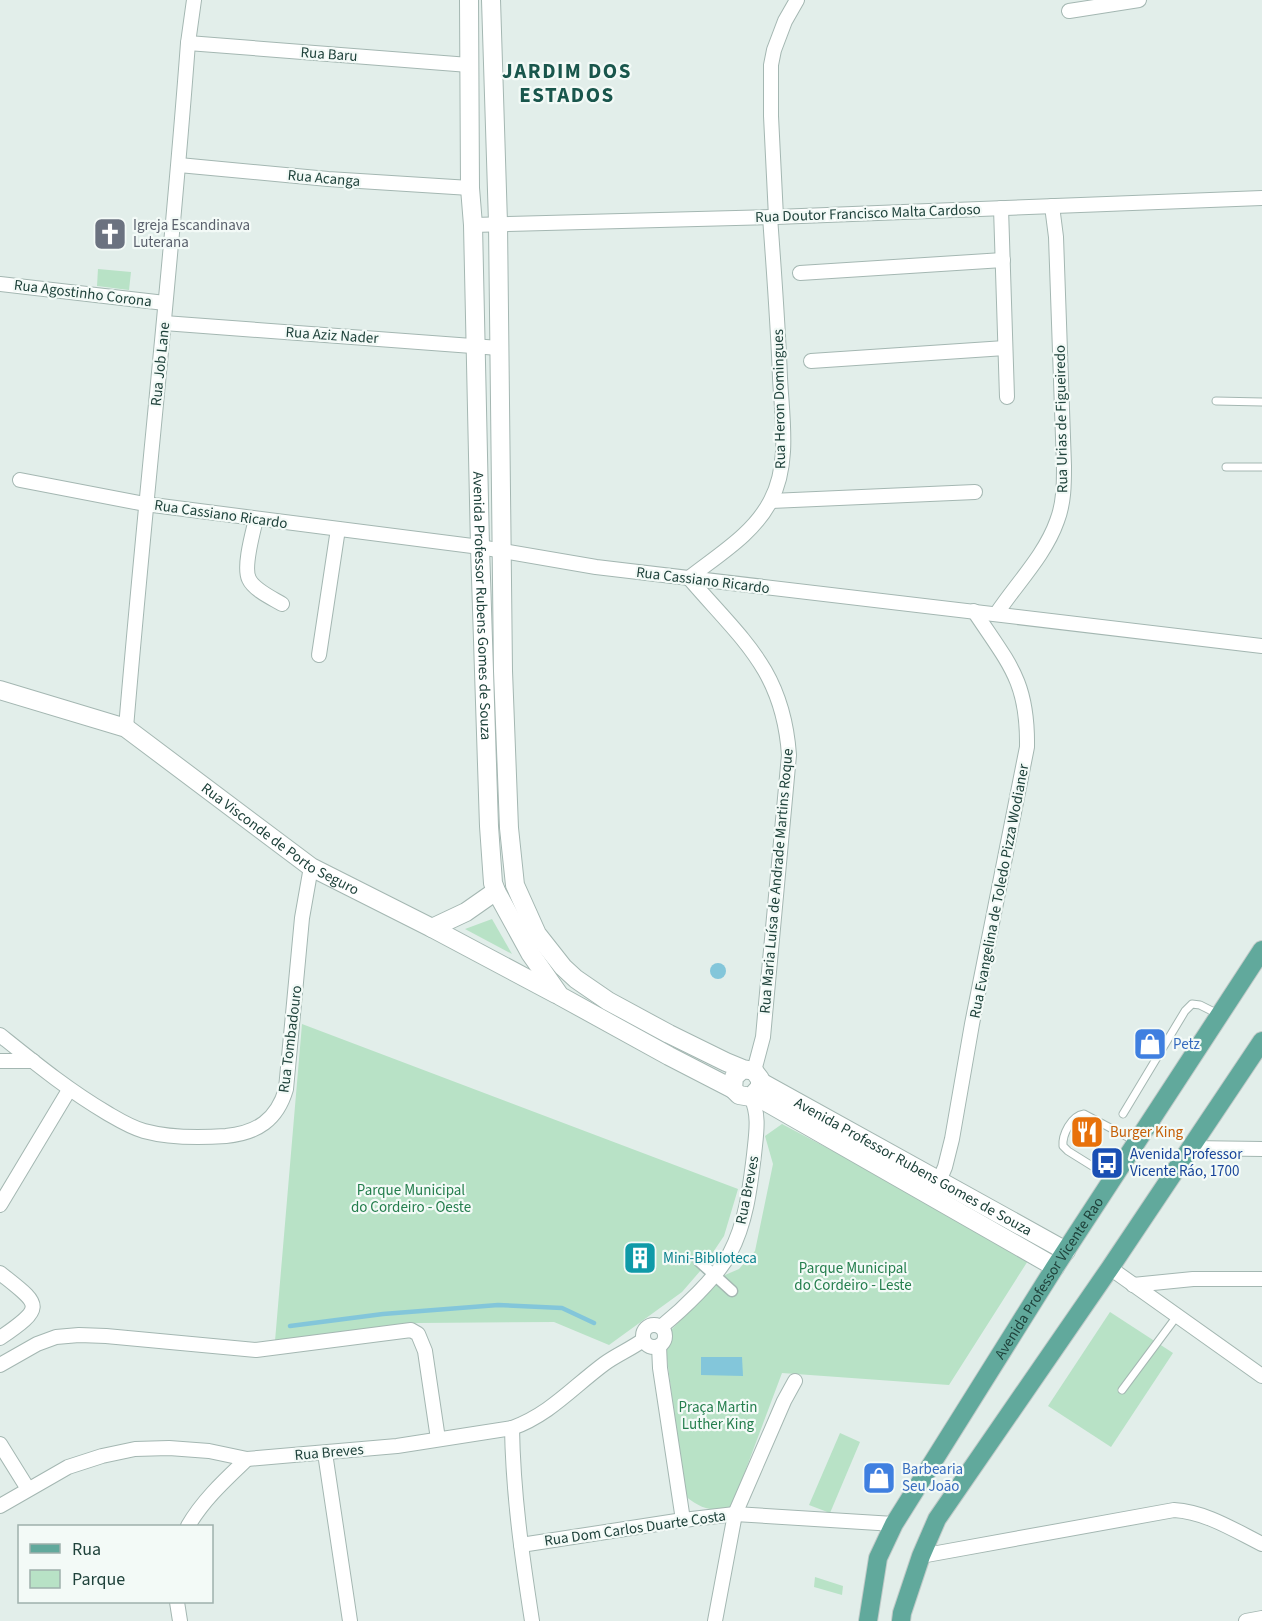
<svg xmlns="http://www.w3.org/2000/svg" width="1262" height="1621" font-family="'Source Sans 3',sans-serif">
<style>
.green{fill:#b8e2c6}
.water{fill:#83c6da}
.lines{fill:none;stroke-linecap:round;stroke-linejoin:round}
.stream{stroke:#83c6da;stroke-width:4.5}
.service-casing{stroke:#a4b7b2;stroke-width:9}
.pedestrian-casing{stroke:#a4b7b2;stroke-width:13}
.minor-casing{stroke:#a4b7b2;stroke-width:16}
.tertiary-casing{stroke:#a4b7b2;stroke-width:20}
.primary-casing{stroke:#c0cac8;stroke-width:20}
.service{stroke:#fff;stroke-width:7}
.pedestrian{stroke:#fff;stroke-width:10}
.minor{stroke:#fff;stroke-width:14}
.tertiary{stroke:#fff;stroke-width:18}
.primary{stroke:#61a99c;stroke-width:18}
.labels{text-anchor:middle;stroke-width:4.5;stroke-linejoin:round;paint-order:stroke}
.street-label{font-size:15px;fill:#1f423b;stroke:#f3faf7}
.worship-label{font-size:15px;fill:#5b616d;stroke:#f3faf7;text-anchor:start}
.shop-label{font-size:15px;fill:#366cbe;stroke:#f3faf7;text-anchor:start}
.food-label{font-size:15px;fill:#c56008;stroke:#f3faf7;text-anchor:start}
.transit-label{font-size:15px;fill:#164399;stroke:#f3faf7;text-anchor:start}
.park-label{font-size:15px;fill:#247e4d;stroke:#f3faf7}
.culture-label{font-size:15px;fill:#0d838f;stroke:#f3faf7;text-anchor:start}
.district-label{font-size:21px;font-weight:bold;letter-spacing:1.5px;fill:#19564c;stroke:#f3faf7}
</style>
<rect width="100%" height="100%" fill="#e2eeea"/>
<g class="green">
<path d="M98 269 131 272 129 290 97 286Z"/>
<path d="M492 919 512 954 465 929Z"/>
<path d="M302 1024 738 1189 724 1236 701 1270 682 1292 609 1345 554 1322 418 1323 275 1341Z"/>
<path d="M782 1124 1031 1256 949 1385 782 1373 731 1509C709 1511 702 1509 685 1496L666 1351 672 1329 725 1275 739 1269 755 1251 773 1164 765 1136Z"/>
<path d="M1110 1312 1173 1353 1111 1447 1048 1406Z"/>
<path d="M840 1433 860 1442 830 1513 809 1505Z"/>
<path d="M815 1577 843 1586 842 1595 814 1587Z"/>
</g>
<g class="water">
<circle cx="718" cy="971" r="8"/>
<path d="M701 1357H742L743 1376 701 1375Z"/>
</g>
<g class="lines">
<path class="stream" d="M290 1326 383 1314 498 1305 562 1308 594 1323"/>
<defs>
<g id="service">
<path d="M1216 401 1262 402"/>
<path d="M1226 467H1262"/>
<path d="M1123 1114 1185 1011 1192 1004 1200 1005 1218 1014"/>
<path d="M1113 1179 1068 1151 1063 1146C1062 1135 1071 1116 1084 1114L1135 1141"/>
<path d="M1122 1390 1177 1316"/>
</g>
<path id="pedestrian" d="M699 1261 732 1291"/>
<g id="minor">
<path d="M1069 11 1139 0"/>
<path d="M188 43 469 65"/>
<path d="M179 165 328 179 470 188"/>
<path d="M1001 208 1007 397"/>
<path d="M776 217 771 116V65L774 50 785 21 797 0"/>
<path d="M473 225 776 217 1262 198"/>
<path d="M800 273 1003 260"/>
<path d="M0 284 165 303"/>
<path d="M164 323 499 348"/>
<path d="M811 361 1005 348"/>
<path d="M20 480 145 504 480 547 596 567 1262 646"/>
<path d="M771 501 975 492"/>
<path d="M256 519C253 532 243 567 249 579 254 590 272 598 282 604"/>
<path d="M997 613C1017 583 1045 555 1057 521 1064 503 1064 484 1064 466L1056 237 1052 206"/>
<path d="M319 655 338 529"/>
<path d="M126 728C145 500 171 272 188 43L194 0"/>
<path d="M0 1035C35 1063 68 1090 107 1113 119 1120 130 1127 144 1131 170 1138 199 1138 226 1136 257 1133 277 1120 286 1089L302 918 311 867"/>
<path d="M0 1061H33"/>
<path d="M754 1071 763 1037 766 1004 789 755C783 669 741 639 689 578 718 555 754 534 771 500 790 464 782 417 780 378 778 324 774 271 770 217"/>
<path d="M1190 1148 1262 1149"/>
<path d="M939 1181 945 1167 952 1139 972 1024 1027 747C1028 681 1009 664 974 611"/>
<path d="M0 1205 69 1090"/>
<path d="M1110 1268 1262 1376"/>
<path d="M0 1273C40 1305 47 1306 0 1338"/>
<path d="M1133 1285 1193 1279H1262"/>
<circle cx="654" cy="1336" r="11"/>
<path d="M661 1327C682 1310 717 1277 730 1253 746 1223 750 1188 754 1155 756 1135 760 1115 751 1097"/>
<path d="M659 1346 660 1368 683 1520"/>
<path d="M0 1365 37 1344 56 1337 79 1335 106 1336 256 1350 411 1330 418 1334 425 1351 438 1439"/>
<path d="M512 1428C513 1493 522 1557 532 1621"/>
<path d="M0 1444 28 1489"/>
<path d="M325 1453 350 1621"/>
<path d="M0 1506 68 1467 102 1456 135 1449 169 1448 209 1451 247 1459 397 1446 512 1428C549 1415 573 1387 604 1364 616 1355 631 1349 643 1340"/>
<path d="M188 1526C203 1500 225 1480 247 1459"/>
<path d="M521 1545 683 1520 735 1514 894 1524"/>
<path d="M921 1556 1174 1510C1206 1512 1234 1530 1262 1544"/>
<path d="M177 1602 180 1621"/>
<path d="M715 1621 735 1514 784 1401 795 1381"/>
<path d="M1246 1621 1262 1618"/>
</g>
<g id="tertiary">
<path id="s1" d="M469 0 470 188 473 225 480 547 489 826 493 883 496 891 530 953 560 996 669 1056 733 1089"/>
<path d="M491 0 498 223 503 671 509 828 515 885 537 934 563 967 576 979 608 1001 669 1034 726 1062 743 1069 754 1071 760 1079V1087L751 1097 739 1095 733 1089 734 1077 743 1069"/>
<path id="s2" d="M0 690 126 728 311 867 432 928 556 994"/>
<path d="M432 928 466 912 496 891"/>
<path id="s3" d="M761 1082 1066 1251"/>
<path d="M754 1095 1055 1267"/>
</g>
<g id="primary">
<path id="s4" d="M868 1621 878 1558 894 1524 1055 1267 1262 950"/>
<path d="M901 1621 902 1613 921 1556 937 1519 1110 1268 1262 1041"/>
</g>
</defs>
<use href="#service" class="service-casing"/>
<use href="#pedestrian" class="pedestrian-casing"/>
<use href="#minor" class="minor-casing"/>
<use href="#tertiary" class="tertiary-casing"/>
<use href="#primary" class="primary-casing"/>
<use href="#service" class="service"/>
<use href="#pedestrian" class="pedestrian"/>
<use href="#minor" class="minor"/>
<use href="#tertiary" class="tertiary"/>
<use href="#primary" class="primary"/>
</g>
<defs>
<symbol id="church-square" viewBox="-11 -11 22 22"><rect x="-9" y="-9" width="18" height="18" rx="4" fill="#6b7280" stroke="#f3faf7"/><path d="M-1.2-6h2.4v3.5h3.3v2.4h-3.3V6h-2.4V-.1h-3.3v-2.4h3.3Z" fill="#fff"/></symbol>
<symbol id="shop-square" viewBox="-11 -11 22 22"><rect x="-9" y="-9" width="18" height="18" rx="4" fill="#3f7fe0" stroke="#f3faf7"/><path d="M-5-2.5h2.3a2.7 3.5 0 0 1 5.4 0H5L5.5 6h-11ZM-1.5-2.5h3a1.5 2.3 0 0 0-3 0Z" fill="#fff"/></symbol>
<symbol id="restaurant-square" viewBox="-11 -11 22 22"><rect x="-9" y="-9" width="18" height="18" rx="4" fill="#e8710a" stroke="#f3faf7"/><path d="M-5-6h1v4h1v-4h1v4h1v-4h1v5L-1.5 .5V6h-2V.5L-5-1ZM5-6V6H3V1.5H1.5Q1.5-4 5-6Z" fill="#fff"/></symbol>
<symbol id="bus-square" viewBox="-11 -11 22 22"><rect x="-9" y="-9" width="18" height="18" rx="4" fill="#1a4fb4" stroke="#f3faf7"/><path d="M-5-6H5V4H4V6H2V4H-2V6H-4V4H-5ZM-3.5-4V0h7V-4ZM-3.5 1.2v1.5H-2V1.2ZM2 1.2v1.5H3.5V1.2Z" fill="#fff"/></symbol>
<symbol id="building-square" viewBox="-11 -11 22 22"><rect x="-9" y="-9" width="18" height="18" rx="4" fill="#0f9aa8" stroke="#f3faf7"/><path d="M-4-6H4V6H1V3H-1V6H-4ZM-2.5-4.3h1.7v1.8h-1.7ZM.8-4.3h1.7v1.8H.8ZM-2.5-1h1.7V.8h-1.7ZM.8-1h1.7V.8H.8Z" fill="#fff"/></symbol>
</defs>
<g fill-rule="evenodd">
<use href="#church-square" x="91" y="215" width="38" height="38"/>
<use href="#shop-square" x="1131" y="1025" width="38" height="38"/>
<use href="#restaurant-square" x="1068" y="1113" width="38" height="38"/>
<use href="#bus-square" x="1088" y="1144" width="38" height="38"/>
<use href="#building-square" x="621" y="1239" width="38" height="38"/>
<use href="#shop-square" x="860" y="1459" width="38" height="38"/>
</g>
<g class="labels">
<g class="street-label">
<text transform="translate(329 54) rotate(4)" y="5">Rua Baru</text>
<text transform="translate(324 178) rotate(5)" y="5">Rua Acanga</text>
<text transform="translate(868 213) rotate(-2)" y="5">Rua Doutor Francisco Malta Cardoso</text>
<text transform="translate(83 293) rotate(7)" y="5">Rua Agostinho Corona</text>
<text transform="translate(332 335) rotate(4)" y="5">Rua Aziz Nader</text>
<text transform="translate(160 364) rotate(-84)" y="5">Rua Job Lane</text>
<text transform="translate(779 399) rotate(-91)" y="5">Rua Heron Domingues</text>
<text transform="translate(1061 419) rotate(-91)" y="5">Rua Urias de Figueiredo</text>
<text transform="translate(221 514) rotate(8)" y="5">Rua Cassiano Ricardo</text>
<text transform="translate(703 580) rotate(7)" y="5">Rua Cassiano Ricardo</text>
<text dy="5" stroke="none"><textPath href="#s1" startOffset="606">Avenida Professor Rubens Gomes de Souza</textPath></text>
<text dy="5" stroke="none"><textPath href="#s2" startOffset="322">Rua Visconde de Porto Seguro</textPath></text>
<text transform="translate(776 881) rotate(-85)" y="5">Rua Maria Luísa de Andrade Martins Roque</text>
<text transform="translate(999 891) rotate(-79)" y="5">Rua Evangelina de Toledo Pizza Wodianer</text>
<text transform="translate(290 1039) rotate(-83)" y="5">Rua Tombadouro</text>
<text dy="5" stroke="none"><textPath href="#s3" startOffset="174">Avenida Professor Rubens Gomes de Souza</textPath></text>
<text transform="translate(747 1190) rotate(-79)" y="5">Rua Breves</text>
<text dy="5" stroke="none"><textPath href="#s4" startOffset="392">Avenida Professor Vicente Rao</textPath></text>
<text transform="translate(329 1452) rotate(-5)" y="5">Rua Breves</text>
<text transform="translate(635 1528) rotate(-8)" y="5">Rua Dom Carlos Duarte Costa</text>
</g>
<g class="worship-label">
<text x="133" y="230">Igreja Escandinava<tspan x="133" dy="17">Luterana</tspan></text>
</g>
<g class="shop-label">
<text x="1173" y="1049">Petz</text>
<text x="902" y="1474">Barbearia<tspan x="902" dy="17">Seu João</tspan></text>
</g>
<g class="food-label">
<text x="1110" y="1137">Burger King</text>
</g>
<g class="transit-label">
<text x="1130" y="1159">Avenida Professor<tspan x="1130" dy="17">Vicente Ráo, 1700</tspan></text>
</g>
<g class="park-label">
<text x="411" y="1195">Parque Municipal<tspan x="411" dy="17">do Cordeiro - Oeste</tspan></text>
<text x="853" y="1273">Parque Municipal<tspan x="853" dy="17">do Cordeiro - Leste</tspan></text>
<text x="718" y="1412">Praça Martin<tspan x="718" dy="17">Luther King</tspan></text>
</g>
<g class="culture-label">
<text x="663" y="1263">Mini-Biblioteca</text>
</g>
<g class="district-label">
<text x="567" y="78">JARDIM DOS<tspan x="567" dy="24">ESTADOS</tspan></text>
</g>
</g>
<rect x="18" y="1525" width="195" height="78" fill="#f3faf7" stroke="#9eb0ac" stroke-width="1.5"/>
<rect x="30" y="1544" width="30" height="9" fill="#61a99c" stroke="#9eb0ac" stroke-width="1.5"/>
<text x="72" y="1555" font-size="18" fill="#1f423b">Rua</text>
<rect x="30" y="1570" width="30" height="18" fill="#b8e2c6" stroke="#9eb0ac" stroke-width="1.5"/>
<text x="72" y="1585" font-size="18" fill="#1f423b">Parque</text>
</svg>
